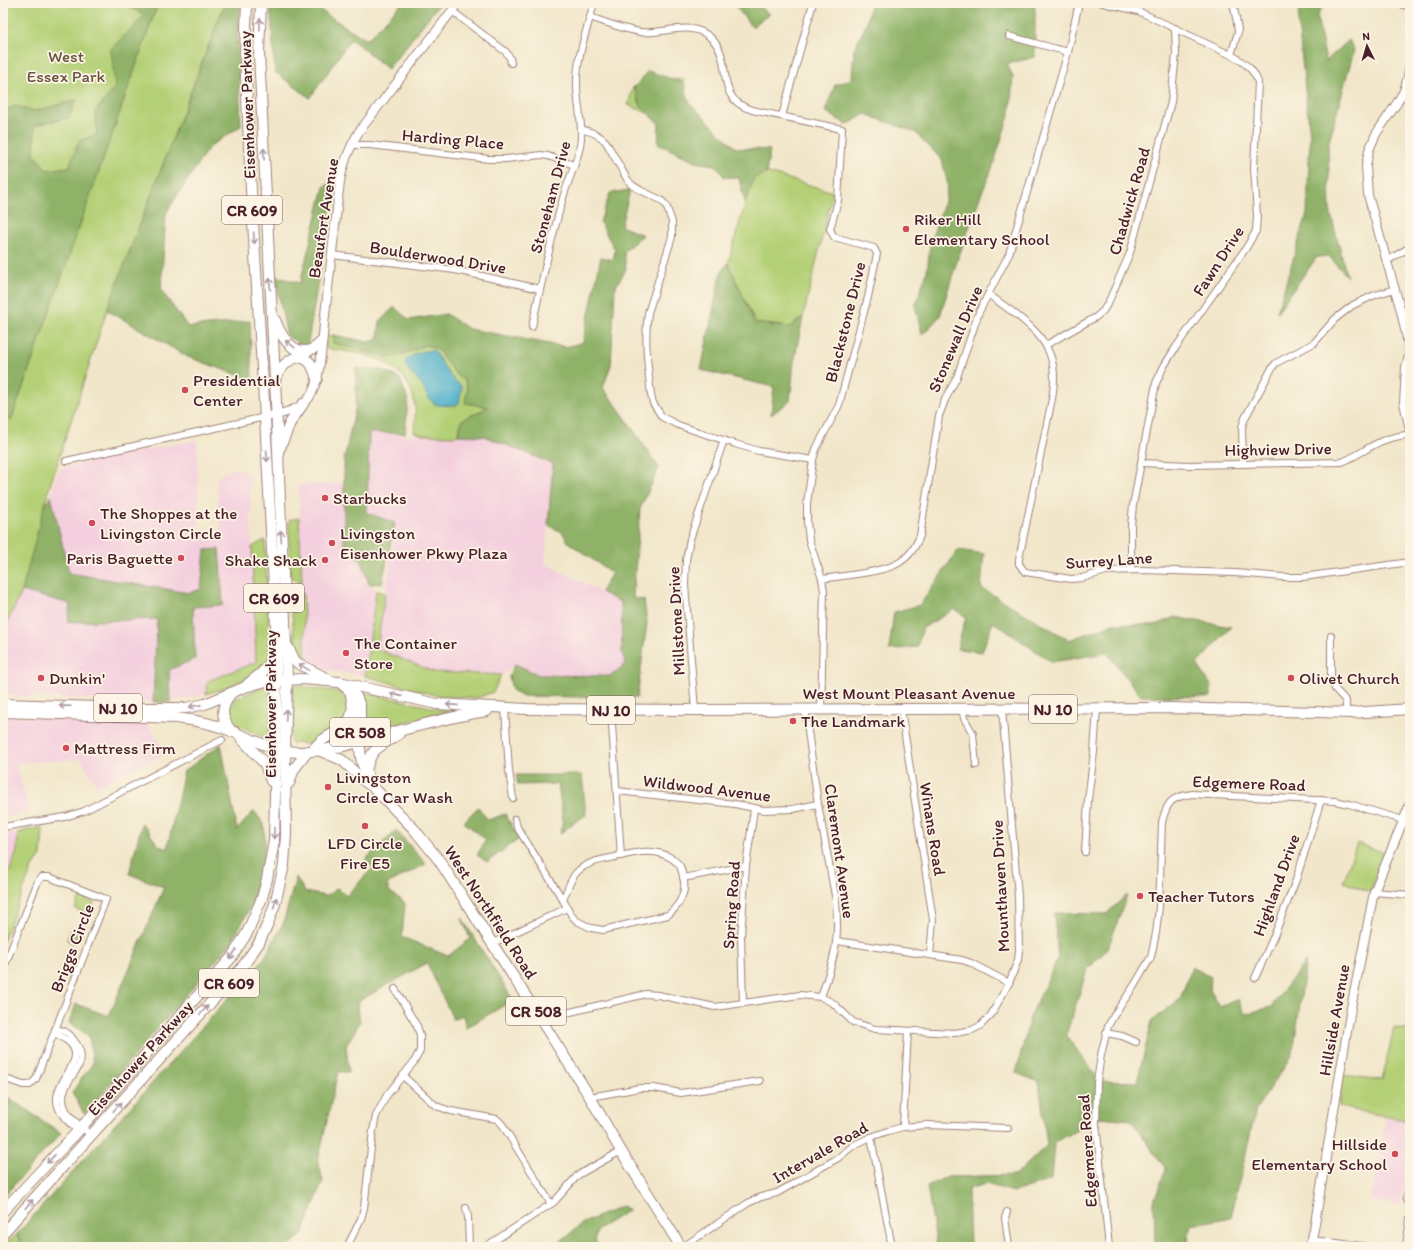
<svg xmlns="http://www.w3.org/2000/svg" width="1413" height="1250" font-family="Itim,sans-serif">
<style>
.built{fill:#f4cfde}
.green{fill:#b4d076;stroke:#7f7850;fill-rule:evenodd}
.forest{fill:#8fb267;stroke:#6c6849}
.water{fill:#4aafc9;stroke:#4a677a}
.lines{fill:none;stroke-linecap:round;stroke-linejoin:round}
.minor-casing{stroke:#9e827a;stroke-width:8}
.tertiary-casing{stroke:#9e827a;stroke-width:10}
.primary-casing{stroke:#9e827a;stroke-width:12}
.minor{stroke:#fff;stroke-width:6}
.tertiary{stroke:#fff;stroke-width:8}
.primary{stroke:#fff;stroke-width:10}
.oneway{stroke:#ae9aa0}
.poi-dot{fill:#d1495b;stroke:#fcf5e5;stroke-width:1.5}
.labels{text-anchor:middle;stroke-width:3.5;stroke-linejoin:round;paint-order:stroke}
.shield{fill:#fcf5e5;stroke:#7f5f63;stroke-width:1}
.shield-label{font-size:16px;font-weight:bold;fill:#4a1f2b}
.park-label{font-size:17px;fill:#6a5442;stroke:#fcf5e5}
.street-label{font-size:17px;fill:#4a1f2b;stroke:#fcf5e5}
.poi-label{font-size:17px;fill:#4a1f2b;stroke:#fcf5e5;text-anchor:start}
</style>
<rect width="100%" height="100%" fill="#fcf5e5"/>
<filter id="ink" filterUnits="userSpaceOnUse"><feTurbulence type="fractalNoise" baseFrequency=".025" numOctaves="2"/><feDisplacementMap in="SourceGraphic" scale="8" xChannelSelector="R" yChannelSelector="G"/><feConvolveMatrix kernelMatrix="1 2 1 2 8 2 1 2 1" color-interpolation-filters="sRGB"/></filter>
<filter id="wash" filterUnits="userSpaceOnUse"><feTurbulence type="fractalNoise" baseFrequency=".012" numOctaves="4" result="noise"/><feDisplacementMap in="SourceGraphic" scale="16" xChannelSelector="R" yChannelSelector="G"/><feGaussianBlur stdDeviation="0.9" result="paint"/><feColorMatrix in="noise" values="0 0 0 0 0 0 0 0 0 0 0 0 0 0 0 0 0 1.4 0 .05"/><feComposite in="paint" operator="in"/></filter>
<g filter="url(#wash)">
<rect width="100%" height="100%" fill="#f1e6c9"/>
<g class="built">
<path d="M369 433 411 435 484 436 553 464 545 563 618 601 621 600 622 653 626 664 610 676 539 675 515 664 501 675 434 672 377 649 395 523 367 514Z"/>
<path d="M197 440 199 530 221 532 216 478 233 468 249 473 256 662 208 681 206 694 170 702 169 670 194 659 193 607 223 605 205 550 201 589 189 593 69 573 51 496 58 471 72 465Z"/>
<path d="M344 483V544L362 562 369 584 376 591 365 676 306 666 298 485Z"/>
<path d="M22 591 71 605 68 622 157 619 153 702 19 696 3 694V630Z"/>
<path d="M3 716 145 720 167 753 97 786 81 759 15 763 30 812 4 817Z"/>
<path d="M18 833 17 851 3 889V834Z"/>
<path d="M1386 1116 1410 1121V1190L1403 1189 1400 1206 1371 1201Z"/>
</g>
<g class="green">
<path d="M3 3H155L3 378Z"/>
<path d="M158 3H225L107 310 48 492 24 588 3 630V411L11 420Z"/>
<path d="M684 78 686 103 762 171 833 192 803 317 790 327 755 323 728 263 755 169 678 154 665 143 660 118 628 105 633 87Z"/>
<path d="M334 335V343L401 355 426 345 437 349 456 374 466 382 467 390 489 407 462 420 457 436 423 435 414 432C415 423 416 413 415 405 408 358 363 354 325 348V336ZM434 351 451 377 460 385 456 406 440 405 427 395 420 381 409 372Z"/>
<path d="M299 518 302 583 290 577 289 520Z"/>
<path d="M265 540 270 658C256 676 228 688 206 694L208 681 256 662 252 547Z"/>
<path d="M376 591 385 593 377 649 434 672 501 675 493 692 477 698 439 696 365 676Z"/>
<path d="M297 593H303L306 666 295 652 291 599Z"/>
<path d="M271 685 270 740 232 722 227 711 233 700 255 690Z"/>
<path d="M292 685 339 692 348 701V717L310 744 291 743Z"/>
<path d="M358 691 448 711 364 733 366 708Z"/>
<path d="M357 716 352 737 329 741Z"/>
<path d="M43 828 41 856 32 868 3 942V889L17 851 18 833 31 829Z"/>
<path d="M1357 843 1385 853 1370 892 1343 882Z"/>
<path d="M80 897 94 902 89 914 75 909Z"/>
<path d="M70 931 78 934 74 943 67 940Z"/>
<path d="M1394 1028 1410 1029V1121L1339 1107 1343 1075 1382 1080Z"/>
<path d="M17 1234 21 1247H3Z"/>
</g>
<g class="forest">
<path d="M121 3H158L11 421 3 411V111L15 106 35 111 77 100 68 118 35 125 34 154 47 170 69 167 79 141 97 134 95 112 115 87 111 49 145 15Z"/>
<path d="M225 3H241L237 38 241 126 209 147 166 213 161 290 188 327 250 321 252 380 188 357 107 310Z"/>
<path d="M270 3H310L335 20 367 40 402 3H440L388 69 351 39 310 98 275 72Z"/>
<path d="M733 3H757L769 14 752 27Z"/>
<path d="M871 3H1034L1035 10V57L1007 64 1013 77 1010 112 992 169 980 197 956 264 940 316 922 335 915 306 927 271 931 239 945 201 948 185 942 160 915 132 865 114 847 125 825 111 835 85 852 79 854 49 866 25Z"/>
<path d="M1300 3H1324L1317 17 1326 61 1349 40 1354 50 1328 145 1330 210 1347 277 1329 256 1317 257 1277 312 1307 214 1310 135 1298 22Z"/>
<path d="M648 71 684 83 689 102 735 148 770 150 766 174 754 178 745 204 739 178 724 177 716 165 700 163 658 144 659 124 640 105 634 88Z"/>
<path d="M335 179 307 348 287 336 275 276 300 283 324 187Z"/>
<path d="M630 190 621 226 643 235 624 251 626 269 615 288 611 365 603 388 622 413 659 468 640 509 633 598 644 600 647 623 637 698 523 696 512 690 509 676 515 664 539 675 610 676 626 664 622 653 621 600 618 601 601 592 612 573 569 543 562 532 548 525 553 464 484 436 458 435 462 420 488 407 465 403 467 390 466 382 456 374 437 349 426 345 401 355 388 358 333 343 334 335 368 342 378 340 380 321 394 307 409 320 446 314 469 329 566 347 583 342 601 257 613 260 615 250 600 222 610 193Z"/>
<path d="M728 263 755 323 790 327 803 317 794 362 790 401 771 415 774 387 701 370 721 272Z"/>
<path d="M356 368 383 370 400 379 408 400 405 433H369L367 513 395 523 382 583 369 584 362 562 344 544V460L356 405Z"/>
<path d="M51 496 69 573 189 593 201 589 205 550 219 549 223 605 193 607 195 659 169 670 170 702H153L157 619 68 622 70 604 22 591 44 507Z"/>
<path d="M958 550 984 554 981 588 1069 640 1113 624 1155 625 1175 617 1231 627 1197 664 1211 685V697L1141 696 1107 653 1052 662 993 622 982 652 957 649 966 617 954 609 923 628 917 647 889 650 894 612 920 605Z"/>
<path d="M221 744 237 830 254 811 264 824 265 843 261 874 251 906 231 943 84 1114 72 1092 93 1063 89 1036 69 1023 76 1004 109 1016 164 887 129 874 142 823 158 845 167 849 184 771Z"/>
<path d="M516 775H582L586 815 572 824 560 834 563 819 558 784 518 785Z"/>
<path d="M478 807 488 820 505 814 519 839 487 862 477 855 486 840 464 822Z"/>
<path d="M396 830 426 864 387 884 389 891 405 903 402 937 448 956 470 939 462 918 513 1000 466 1028 463 1015 453 1019 427 963 357 1002 360 1022 346 1046 349 1072H338L318 1161 323 1181 302 1235 287 1247H21L17 1234 265 957 283 924 296 877 305 892 326 896 338 888 346 896 373 868 365 860Z"/>
<path d="M1127 895 1108 948 1087 970 1066 1035 1100 1081 1137 1082 1152 1021 1180 999 1192 967 1211 977 1210 990 1220 1007 1238 999 1245 1014 1271 1007 1306 961 1293 1054 1256 1110 1231 1217 1191 1225 1187 1247H1155L1154 1201 1166 1169 1131 1120 1100 1117 1054 1143 1051 1180 1014 1192 986 1184 968 1189 970 1247H937L927 1186 947 1177 1016 1175 1047 1145 1039 1082 1016 1073 1030 1017 1058 958 1054 913 1106 914Z"/>
<path d="M3 1094 61 1133 3 1197Z"/>
<path d="M622 1206 629 1210 597 1230 595 1239 598 1247H553L583 1223Z"/>
</g>
<path class="water" d="M432 350 434 351 451 377 462 387 459 403C455 406 452 406 447 405 444 405 441 406 438 405 427 402 425 388 419 381 414 374 404 370 405 361 413 354 421 351 432 350Z"/>
</g>
<g filter="url(#ink)">
<g class="lines">
<defs>
<g id="minor">
<path d="M1103 3 1138 11 1235 57C1246 64 1254 70 1258 82L1254 168 1257 216 1256 231 1246 248 1176 347 1164 366 1156 383 1133 505 1131 526V570"/>
<path d="M1392 3 1410 6"/>
<path d="M452 11 506 52 510 58 511 63"/>
<path d="M590 17C607 23 623 29 640 32 664 35 691 19 711 38 736 62 711 97 752 110L842 129 838 201 830 229 834 237 874 248 877 254 868 297 839 405 816 449 813 460 807 503V522L809 540 822 579 824 591 821 709"/>
<path d="M1009 36 1068 52"/>
<path d="M1231 55 1238 32 1237 23 1233 3"/>
<path d="M782 116 813 3"/>
<path d="M581 129C591 132 599 134 606 142L627 179 632 185 640 190 661 200 666 205 672 222V237L648 313C644 340 648 368 651 395L653 403 662 417 678 425 735 444 759 451 813 460"/>
<path d="M351 145H370L489 159H506L541 155 548 156 574 165"/>
<path d="M332 255 455 270 540 289"/>
<path d="M1387 261 1410 247"/>
<path d="M988 294C1017 316 1054 335 1054 377 1054 384 1053 392 1052 399L1019 559V564L1025 572 1071 579 1082 578 1106 571 1142 570 1235 573 1283 577H1303L1410 562"/>
<path d="M532 327C541 284 551 240 563 198 568 180 577 163 580 146 584 127 577 105 577 86 576 58 587 30 594 3"/>
<path d="M1046 345 1096 317 1103 311 1109 301 1130 253 1171 102 1176 54 1175 28"/>
<path d="M66 461 265 417"/>
<path d="M1141 463 1190 465 1342 462C1357 456 1368 447 1382 441 1391 437 1401 436 1410 434"/>
<path d="M1243 464 1242 427 1245 418 1272 368 1276 363 1314 343 1335 319 1353 305 1375 295 1395 289"/>
<path d="M822 579C840 576 887 572 900 562 910 556 915 547 920 536L939 416 945 400 957 377 979 312 1009 254 1068 52 1079 3"/>
<path d="M1331 636V678L1335 689 1346 701V713"/>
<path d="M505 708 509 771 513 798"/>
<path d="M805 709 818 804 836 901C837 914 838 928 836 942 834 961 827 979 821 997"/>
<path d="M901 709 933 920 930 955"/>
<path d="M962 709 964 718 973 734 976 765"/>
<path d="M611 710 621 856"/>
<path d="M695 710 685 584 686 560 690 539 724 440"/>
<path d="M617 791 735 804 763 810 793 809 818 804"/>
<path d="M515 819 517 827 563 900 572 916 577 921 591 928 603 930 668 915C678 907 686 894 684 881 683 876 682 871 680 866 678 863 674 860 671 858 654 847 634 853 615 857 601 860 586 862 576 873 570 880 567 891 563 900"/>
<path d="M3 827 65 817 84 811 222 740"/>
<path d="M1085 852 1088 800 1094 752 1097 708"/>
<path d="M683 878 746 866"/>
<path d="M1374 892 1410 895"/>
<path d="M837 941 962 960 971 963 1009 983"/>
<path d="M493 943 567 908"/>
<path d="M3 970 38 881 42 877H49L106 899 36 1079 30 1085H23L3 1078"/>
<path d="M1255 978 1274 936 1296 880 1321 800"/>
<path d="M743 1003 741 936 746 866 754 809"/>
<path d="M541 1019 646 994 658 995 715 1007 800 995 821 997 833 1003 853 1022 875 1029 955 1033 972 1030 980 1026 991 1015 1009 983 1018 960 1019 950 1018 896 1002 709"/>
<path d="M55 1030C63 1029 69 1033 73 1039 96 1066 61 1077 63 1100 64 1116 81 1125 91 1136"/>
<path d="M55 1030 58 1035C98 1055 55 1076 57 1101 58 1114 69 1122 78 1131L80 1132"/>
<path d="M1106 1033 1122 1036 1136 1042"/>
<path d="M403 1076 436 1106 451 1111 497 1119 502 1124 551 1204"/>
<path d="M590 1097 640 1088H654L681 1093 760 1081"/>
<path d="M903 1127 908 1031"/>
<path d="M871 1137 892 1247"/>
<path d="M1410 1192C1404 1196 1406 1201 1410 1206"/>
<path d="M466 1208 468 1217 469 1247"/>
<path d="M1007 1212 1005 1218 1009 1247"/>
<path d="M347 1247 361 1219 364 1208 373 1131 376 1116 387 1095 414 1062 420 1051V1035L417 1026 395 989"/>
<path d="M485 1247 554 1202 578 1175 621 1151"/>
<path d="M683 1247 748 1203 761 1197 777 1193 838 1158 854 1145 871 1137 888 1131 903 1127 927 1125 1008 1128"/>
<path d="M1109 1247 1096 1124 1097 1082 1101 1055 1108 1026 1116 1012 1134 986 1151 957 1156 933 1159 907 1162 822C1167 802 1171 797 1192 794L1335 801 1349 804 1403 820"/>
<path d="M1406 1247 1410 1219"/>
</g>
<g id="tertiary">
<path d="M1410 63 1408 77 1404 91 1397 103 1376 134 1369 150 1366 166 1368 195 1401 311 1410 353 1406 367 1404 403 1410 430"/>
<path d="M265 417C280 414 299 411 309 398 322 380 322 337 325 315 330 270 335 226 340 181 343 163 349 149 358 133L458 3"/>
<path d="M1311 1241 1362 1247"/>
<path d="M1310 1247 1314 1229 1351 1008 1374 892 1410 804"/>
</g>
<g id="primary">
<path d="M275 320C282 340 300 365 321 342"/>
<path d="M275 379C280 368 293 351 307 360 313 364 315 373 317 379"/>
<path d="M280 448 290 423 303 404"/>
<path d="M288 647 295 661 299 664 328 679"/>
<path d="M339 682 356 696 360 706V750L362 763 373 786"/>
<path d="M247 685C258 675 272 668 273 652"/>
<path d="M3 704 128 708H186L205 704 245 687 266 681 303 679 339 682 437 704 527 709 695 710 1172 708 1351 713 1410 709"/>
<path d="M3 712 176 718C195 720 214 724 232 731 253 740 274 751 298 752 328 752 358 742 387 734 420 725 453 716 487 711"/>
<path d="M231 731C220 716 221 708 231 693"/>
<path d="M241 738 265 764 271 781"/>
<path d="M318 750 342 760 363 780 374 788 413 828 439 860 590 1097 621 1151 681 1247"/>
<path d="M312 751C315 747 318 744 321 741 332 733 350 727 352 712 354 706 351 700 351 694"/>
<path d="M366 772C371 746 379 748 399 734"/>
<path d="M289 783 294 769 308 751"/>
<path d="M3 1211 78 1131 231 958 247 933 262 898 267 879 274 841 275 794 277 645 265 417 251 190 245 52 247 3"/>
<path d="M3 1233 241 969 259 943 268 923 275 904 284 865 286 834 285 751 287 679 286 645 275 379 259 53 261 3"/>
</g>
</defs>
<use href="#minor" class="minor-casing"/>
<use href="#tertiary" class="tertiary-casing"/>
<use href="#primary" class="primary-casing"/>
<use href="#minor" class="minor"/>
<use href="#tertiary" class="tertiary"/>
<use href="#primary" class="primary"/>
</g>
<defs><path id="oneway-shaft" d="M-6 0H5M1.5-3L5.5 0L1.5 3" fill="none" stroke-width="1.6" stroke-linecap="round" stroke-linejoin="round"/></defs>
<g class="oneway">
<use href="#oneway-shaft" transform="translate(260 24) rotate(-88)"/>
<use href="#oneway-shaft" transform="translate(264 154) rotate(-92)"/>
<use href="#oneway-shaft" transform="translate(254 238) rotate(86)"/>
<use href="#oneway-shaft" transform="translate(270 284) rotate(-93)"/>
<use href="#oneway-shaft" transform="translate(290 344) rotate(-143)"/>
<use href="#oneway-shaft" transform="translate(267 456) rotate(87)"/>
<use href="#oneway-shaft" transform="translate(281 536) rotate(-93)"/>
<use href="#oneway-shaft" transform="translate(304 667) rotate(-149)"/>
<use href="#oneway-shaft" transform="translate(396 695) rotate(-167)"/>
<use href="#oneway-shaft" transform="translate(452 705) rotate(-176)"/>
<use href="#oneway-shaft" transform="translate(65 706) rotate(-178)"/>
<use href="#oneway-shaft" transform="translate(195 706) rotate(169)"/>
<use href="#oneway-shaft" transform="translate(286 715) rotate(-88)"/>
<use href="#oneway-shaft" transform="translate(274 833) rotate(91)"/>
<use href="#oneway-shaft" transform="translate(275 903) rotate(-73)"/>
<use href="#oneway-shaft" transform="translate(233 954) rotate(125)"/>
<use href="#oneway-shaft" transform="translate(204 1010) rotate(-48)"/>
<use href="#oneway-shaft" transform="translate(117 1107) rotate(-48)"/>
<use href="#oneway-shaft" transform="translate(51 1159) rotate(133)"/>
<use href="#oneway-shaft" transform="translate(29 1204) rotate(-48)"/>
</g>
</g>
<g class="poi-dot">
<circle cx="906" cy="229" r="4"/>
<circle cx="185" cy="390" r="4"/>
<circle cx="325" cy="498" r="4"/>
<circle cx="92" cy="523" r="4"/>
<circle cx="332" cy="543" r="4"/>
<circle cx="181" cy="558" r="4"/>
<circle cx="325" cy="560" r="4"/>
<circle cx="346" cy="653" r="4"/>
<circle cx="41" cy="678" r="4"/>
<circle cx="1291" cy="678" r="4"/>
<circle cx="793" cy="721" r="4"/>
<circle cx="66" cy="748" r="4"/>
<circle cx="328" cy="787" r="4"/>
<circle cx="365" cy="826" r="4"/>
<circle cx="1140" cy="896" r="4"/>
<circle cx="1395" cy="1154" r="4"/>
</g>
<g class="labels">
<g class="shield">
<rect x="222" y="196" width="60" height="28" rx="3"/>
<rect x="244" y="584" width="60" height="28" rx="3"/>
<rect x="94" y="694" width="48" height="28" rx="3"/>
<rect x="1029" y="695" width="48" height="28" rx="3"/>
<rect x="587" y="696" width="48" height="28" rx="3"/>
<rect x="330" y="718" width="60" height="28" rx="3"/>
<rect x="199" y="969" width="60" height="28" rx="3"/>
<rect x="506" y="997" width="60" height="28" rx="3"/>
</g>
<g class="shield-label">
<text x="252" y="216">CR 609</text>
<text x="274" y="604">CR 609</text>
<text x="118" y="714">NJ 10</text>
<text x="1053" y="715">NJ 10</text>
<text x="611" y="716">NJ 10</text>
<text x="360" y="738">CR 508</text>
<text x="229" y="989">CR 609</text>
<text x="536" y="1017">CR 508</text>
</g>
<g class="park-label">
<text x="66" y="62">West<tspan x="66" dy="20">Essex Park</tspan></text>
</g>
<g class="street-label">
<text transform="translate(247 105) rotate(-92)" y="6">Eisenhower Parkway</text>
<text transform="translate(453 139) rotate(5)" y="6">Harding Place</text>
<text transform="translate(550 197) rotate(-75)" y="6">Stoneham Drive</text>
<text transform="translate(1129 201) rotate(-74)" y="6">Chadwick Road</text>
<text transform="translate(323 218) rotate(-81)" y="6">Beaufort Avenue</text>
<text transform="translate(438 257) rotate(9)" y="6">Boulderwood Drive</text>
<text transform="translate(1218 261) rotate(-57)" y="6">Fawn Drive</text>
<text transform="translate(845 322) rotate(-76)" y="6">Blackstone Drive</text>
<text transform="translate(955 339) rotate(-67)" y="6">Stonewall Drive</text>
<text transform="translate(1278 449) rotate(-1)" y="6">Highview Drive</text>
<text transform="translate(1109 560) rotate(-4)" y="6">Surrey Lane</text>
<text transform="translate(676 621) rotate(-93)" y="6">Millstone Drive</text>
<text x="909" y="699">West Mount Pleasant Avenue</text>
<text transform="translate(270 704) rotate(-90)" y="6">Eisenhower Parkway</text>
<text transform="translate(1249 783) rotate(2)" y="6">Edgemere Road</text>
<text transform="translate(707 788) rotate(7)" y="6">Wildwood Avenue</text>
<text transform="translate(933 829) rotate(81)" y="6">Winans Road</text>
<text transform="translate(840 851) rotate(82)" y="6">Claremont Avenue</text>
<text transform="translate(1276 885) rotate(-70)" y="6">Highland Drive</text>
<text transform="translate(1000 886) rotate(-93)" y="6">Mounthaven Drive</text>
<text transform="translate(731 905) rotate(-86)" y="6">Spring Road</text>
<text transform="translate(491 912) rotate(57)" y="6">West Northfield Road</text>
<text transform="translate(72 948) rotate(-69)" y="6">Briggs Circle</text>
<text transform="translate(1334 1020) rotate(-80)" y="6">Hillside Avenue</text>
<text transform="translate(140 1058) rotate(-48)" y="6">Eisenhower Parkway</text>
<text transform="translate(1087 1151) rotate(-94)" y="6">Edgemere Road</text>
<text transform="translate(820 1152) rotate(-30)" y="6">Intervale Road</text>
</g>
<g class="poi-label">
<text x="914" y="225">Riker Hill<tspan x="914" dy="20">Elementary School</tspan></text>
<text x="193" y="386">Presidential<tspan x="193" dy="20">Center</tspan></text>
<text x="333" y="504">Starbucks</text>
<text x="100" y="519">The Shoppes at the<tspan x="100" dy="20">Livingston Circle</tspan></text>
<text x="340" y="539">Livingston<tspan x="340" dy="20">Eisenhower Pkwy Plaza</tspan></text>
<text x="173" y="564" text-anchor="end">Paris Baguette</text>
<text x="317" y="566" text-anchor="end">Shake Shack</text>
<text x="354" y="649">The Container<tspan x="354" dy="20">Store</tspan></text>
<text x="49" y="684">Dunkin'</text>
<text x="1299" y="684">Olivet Church</text>
<text x="801" y="727">The Landmark</text>
<text x="74" y="754">Mattress Firm</text>
<text x="336" y="783">Livingston<tspan x="336" dy="20">Circle Car Wash</tspan></text>
<text x="365" y="849" text-anchor="middle">LFD Circle<tspan x="365" dy="20">Fire E5</tspan></text>
<text x="1148" y="902">Teacher Tutors</text>
<text x="1387" y="1150" text-anchor="end">Hillside<tspan x="1387" dy="20">Elementary School</tspan></text>
</g>
</g>
<rect width="1413" height="1250" fill="none" stroke="#fcf5e5" stroke-width="16"/>
<g transform="translate(1367 46) rotate(355)" stroke="#fcf5e5" stroke-width="3" paint-order="stroke">
<path d="M0-3L7 15L0 10L-7 15Z" fill="#4a1f2b"/>
<text y="-6" font-size="11" font-weight="bold" text-anchor="middle" fill="#4a1f2b">N</text>
</g>
</svg>
